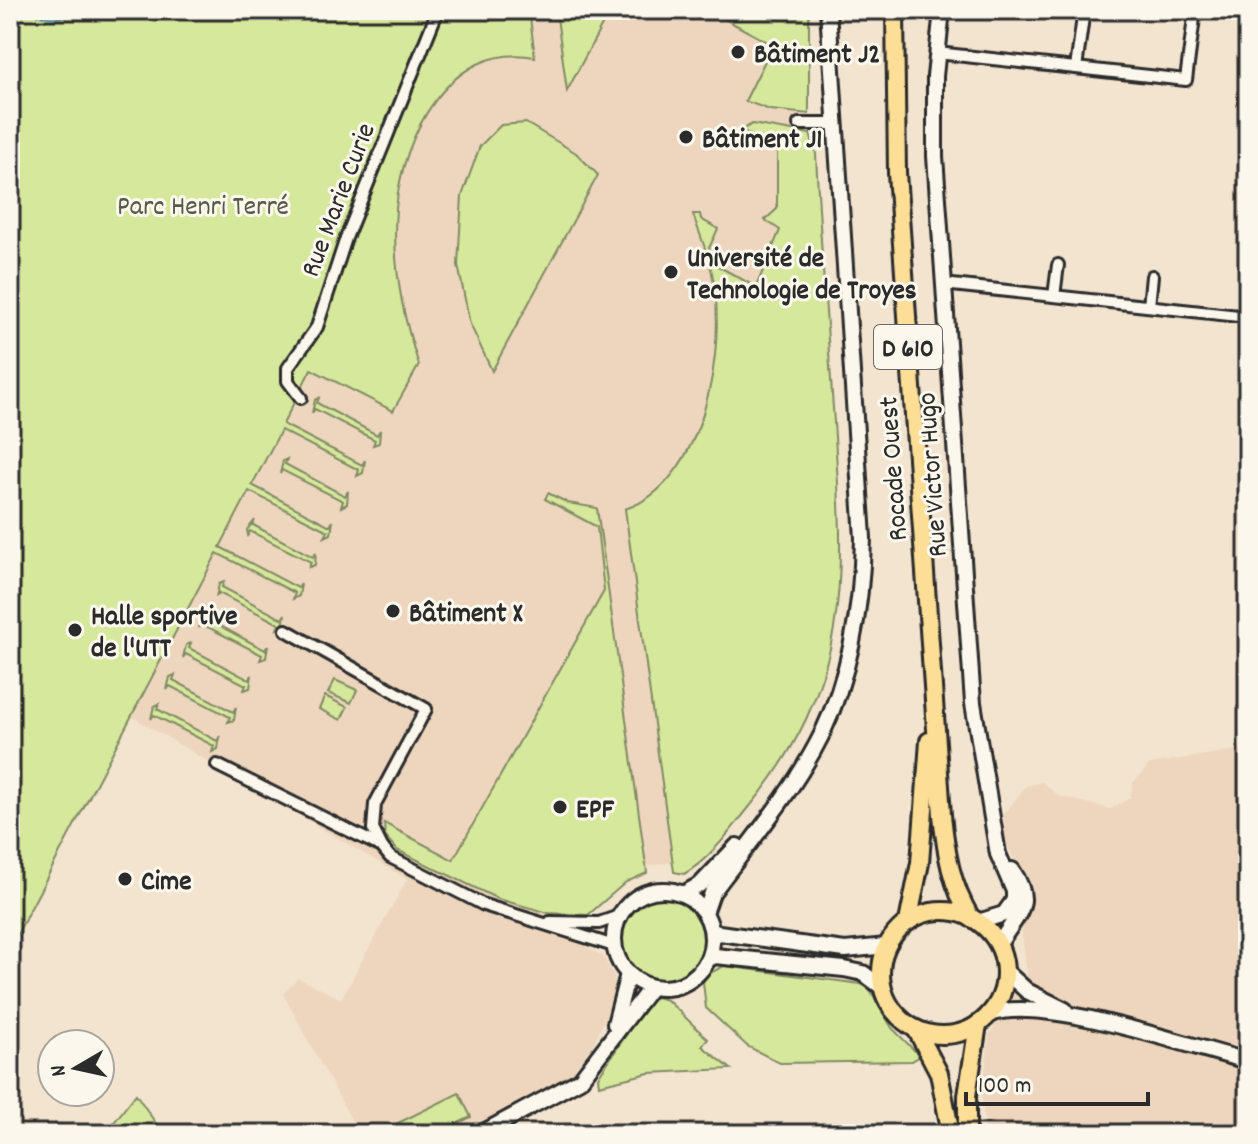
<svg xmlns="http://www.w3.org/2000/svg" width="1258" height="1144" font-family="Dekko,sans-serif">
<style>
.built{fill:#edd6bd}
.green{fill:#d6e89c;stroke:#808a64;stroke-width:2}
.water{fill:#8dd1ef;stroke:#668fa1;stroke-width:2}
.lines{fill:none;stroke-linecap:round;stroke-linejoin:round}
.street-casing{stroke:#2b2b2b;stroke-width:16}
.secondary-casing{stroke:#2b2b2b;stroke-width:20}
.primary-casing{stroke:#2b2b2b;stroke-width:22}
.street{stroke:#fbf7ec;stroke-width:10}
.secondary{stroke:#fbf7ec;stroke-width:14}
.primary{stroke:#fcde96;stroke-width:16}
.poi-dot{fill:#2b2b2b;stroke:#fbf7ec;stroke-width:3}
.labels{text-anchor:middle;stroke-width:6;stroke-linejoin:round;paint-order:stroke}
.shield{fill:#fbf7ec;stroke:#696865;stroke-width:2}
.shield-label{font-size:26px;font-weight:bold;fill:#2b2b2b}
.poi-label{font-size:28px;font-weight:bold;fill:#2b2b2b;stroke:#fbf7ec;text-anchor:start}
.street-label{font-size:28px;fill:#2b2b2b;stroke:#fbf7ec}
.park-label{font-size:28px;fill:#565a47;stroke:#fbf7ec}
</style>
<rect width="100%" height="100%" fill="#f3e4d0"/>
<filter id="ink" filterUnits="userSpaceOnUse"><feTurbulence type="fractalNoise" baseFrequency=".0125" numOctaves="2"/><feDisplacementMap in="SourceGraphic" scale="16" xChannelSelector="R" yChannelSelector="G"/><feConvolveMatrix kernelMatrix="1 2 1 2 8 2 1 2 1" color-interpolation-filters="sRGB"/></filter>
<g filter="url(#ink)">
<g class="built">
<path d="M423 10H802L801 72 835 560 687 860 631 869 585 907 586 947 603 956 615 978 614 998 592 1047 568 1078 459 1134H359L283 994 298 978 341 999 407 879 124 712Z"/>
<path d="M1248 748V1134H985L982 1099 989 1035 1027 974 1021 926 1033 893 1006 844 1003 815 1026 786 1042 782 1059 796 1110 809 1130 798 1133 783 1150 764Z"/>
</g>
<g class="green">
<path d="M10 10H529L535 57C450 41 402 136 396 209 392 261 402 315 419 365L393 411 311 369 283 424 362 465 365 460 363 473 357 476 359 470 281 430 252 485 330 526 333 521 331 534 325 537 328 531 249 491 220 547 298 588 301 584 299 596 293 599 295 593 217 553 10 948Z"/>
<path d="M556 10H610L567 91Z"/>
<path d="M708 10H809V114L770 110 745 101 773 45Z"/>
<path d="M526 123 576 153 598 175 492 371 470 324 458 265 462 196 480 146 501 125Z"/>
<path d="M752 124 810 134 816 154C820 239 827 323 833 408 844 568 857 678 747 810 730 831 708 861 684 874L674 872 625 509C705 484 728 345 712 273 708 253 699 233 693 214H700L701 219 718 229 709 248 714 264 756 287 780 230 765 220 777 209V150L742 130Z"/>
<path d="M319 398 317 403 377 435 380 430 379 443 373 445 375 440 315 409 312 413 315 400Z"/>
<path d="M287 459 285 464 345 496 348 491 347 504 341 507 343 501 282 470 280 474 283 461Z"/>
<path d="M548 493 568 503 597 508 647 873 626 882 588 915 549 913 498 899 397 850 385 836 384 823 453 860 604 591 597 527 545 499Z"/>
<path d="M255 520 253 525 313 557 316 552 315 565 309 567 311 562 250 531 248 535 247 530Z"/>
<path d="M224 582 222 587 282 619 285 614 283 627 277 629 279 624 219 593 216 597 219 584Z"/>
<path d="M207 613 205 618 265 650 268 645 266 658 260 660 262 655 202 624 199 628 202 615Z"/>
<path d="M191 643 189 648 249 680 252 675 250 688 244 690 246 685 186 654 183 658 186 645Z"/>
<path d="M175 675 173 680 233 712 236 707 234 720 228 722 230 717 170 686 167 690 170 677Z"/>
<path d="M335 680 357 690 351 703 328 693Z"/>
<path d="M325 696 347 707 341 720 319 709Z"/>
<path d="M159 704 157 709 217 741 220 736 218 749 212 752 214 746 154 715 151 719 154 706Z"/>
<circle cx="663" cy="939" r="41"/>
<path d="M724 966 861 984 869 988 892 1028 920 1056 912 1061 780 1063 747 1046 706 1008 703 982 708 974Z"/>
<path d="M655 997 667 1000 708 1039 702 1046 731 1069 649 1073 599 1085 598 1077 650 999Z"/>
<path d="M459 1093 471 1117 436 1134H394L390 1127Z"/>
<path d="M136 1094 163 1134H105Z"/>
</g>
<path class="water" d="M26 10H80C65 21 42 19 26 10Z"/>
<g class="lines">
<defs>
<g id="street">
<path d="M937 53 1186 80 1195 10"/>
<path d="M1076 68 1084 10"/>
<path d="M799 124H833"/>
<path d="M943 284 1248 317"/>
<path d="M1054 296 1058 265"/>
<path d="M1149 306 1152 276"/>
<path d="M301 398 288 381V368L317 327 346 238 438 10"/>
<path d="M286 630 426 709 375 804 373 829 382 847 390 857 484 905 614 946"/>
<path d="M217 765 382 847"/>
<path d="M550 922 599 923 619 916"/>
</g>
<g id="secondary">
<path d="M942 10 935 76V156L973 703 998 854 1014 891V900L1004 914 978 922"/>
<circle cx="663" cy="939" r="49"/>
<path d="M683 894 701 884 737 846"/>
<path d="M705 913 712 893C749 843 793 792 821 736 850 675 862 605 863 538L828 10"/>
<path d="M712 932 845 950 887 946"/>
<path d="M998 946C1016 914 1036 906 1012 870"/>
<path d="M708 959 715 956 844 969 863 973 883 988"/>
<path d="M1004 970 1027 991 1065 1010"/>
<path d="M989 1014C1044 995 1187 1046 1248 1061"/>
<path d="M615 1024 628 974"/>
<path d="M480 1134 580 1080 651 987"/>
</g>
<g id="primary">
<path d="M895 10 897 173 942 815C946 853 951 885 971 918"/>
<circle cx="943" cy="973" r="62"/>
<path d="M908 922 920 863 929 741"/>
<path d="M916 1029 939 1073 951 1134"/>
<path d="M967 1134V1096L978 1024"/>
</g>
</defs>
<use href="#street" class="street-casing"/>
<use href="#secondary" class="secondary-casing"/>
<use href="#primary" class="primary-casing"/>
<use href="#street" class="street"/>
<use href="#secondary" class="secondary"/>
<use href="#primary" class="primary"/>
</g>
</g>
<g class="poi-dot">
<circle cx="738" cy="52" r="8"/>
<circle cx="686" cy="137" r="8"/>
<circle cx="671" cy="272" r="8"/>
<circle cx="393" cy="611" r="8"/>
<circle cx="75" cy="630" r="8"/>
<circle cx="560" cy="807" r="8"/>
<circle cx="125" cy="879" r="8"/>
</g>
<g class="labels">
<rect class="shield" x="874" y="325" width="68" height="44" rx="6"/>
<g class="shield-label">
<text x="908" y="356">D 610</text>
</g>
<g class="poi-label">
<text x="754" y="62">Bâtiment J2</text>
<text x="702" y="147">Bâtiment J1</text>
<text x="687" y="266">Université de<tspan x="687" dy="32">Technologie de Troyes</tspan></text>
<text x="409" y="621">Bâtiment X</text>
<text x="91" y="624">Halle sportive<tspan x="91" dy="32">de l'UTT</tspan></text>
<text x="576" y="817">EPF</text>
<text x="141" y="889">Cime</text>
</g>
<g class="street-label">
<text transform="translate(336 199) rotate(-69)" y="10">Rue Marie Curie</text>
<text transform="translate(891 469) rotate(-94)" y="10">Rocade Ouest</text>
<text transform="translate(930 475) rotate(-94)" y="10">Rue Victor Hugo</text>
</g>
<g class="park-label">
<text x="203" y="214">Parc Henri Terré</text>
</g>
</g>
<rect width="1258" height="1144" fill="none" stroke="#fbf7ec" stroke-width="40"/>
<rect x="20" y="20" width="1218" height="1104" fill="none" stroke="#2b2b2b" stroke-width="3" filter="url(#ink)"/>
<g transform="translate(76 1068) rotate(261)"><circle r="38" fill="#fbf7ec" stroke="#a8a59f" stroke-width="2"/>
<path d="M0-6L14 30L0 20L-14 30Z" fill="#2b2b2b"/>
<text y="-12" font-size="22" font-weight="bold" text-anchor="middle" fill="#2b2b2b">N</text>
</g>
<path d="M966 1092v12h182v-12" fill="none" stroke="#2b2b2b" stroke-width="4"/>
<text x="978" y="1092" font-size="24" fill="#2b2b2b" stroke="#fbf7ec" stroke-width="6" paint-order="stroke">100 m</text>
</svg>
